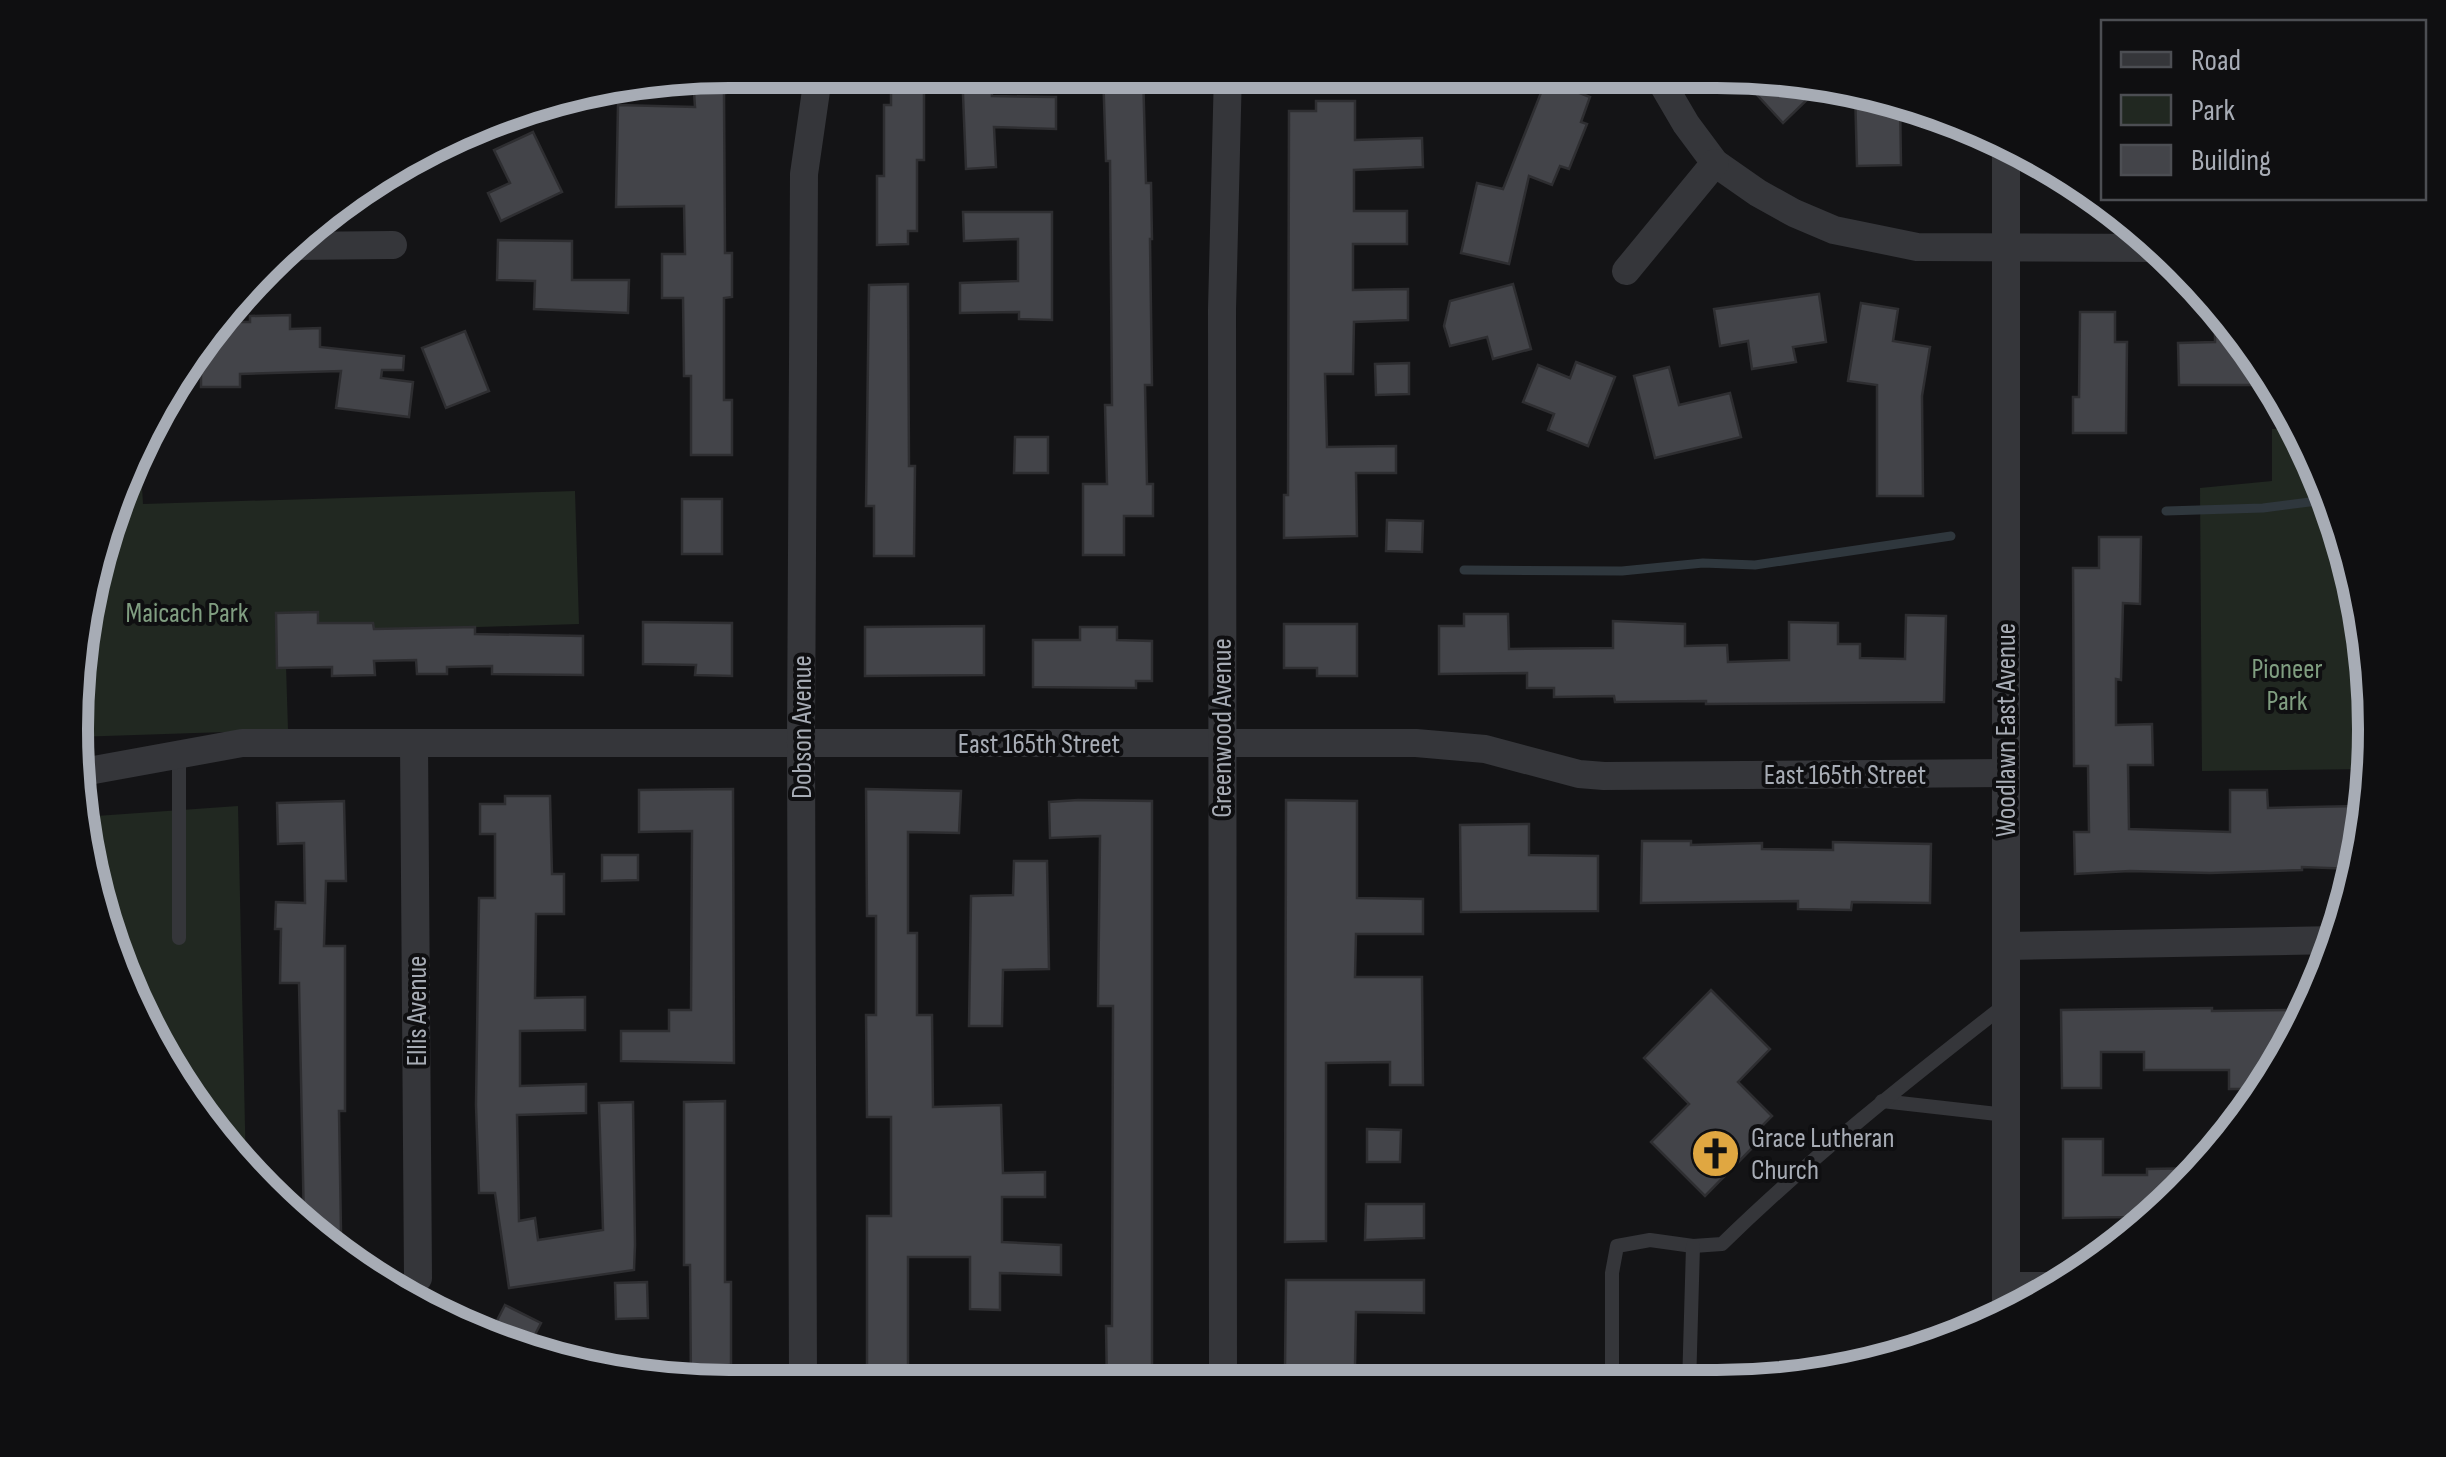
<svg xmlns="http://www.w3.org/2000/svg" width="2446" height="1457" font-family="'Sofia Sans Condensed',sans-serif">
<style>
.green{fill:#212821}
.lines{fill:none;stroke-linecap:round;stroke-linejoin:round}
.stream{stroke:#2f373d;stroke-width:9}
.building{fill:#434449;stroke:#2e2e31;stroke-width:2.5}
.lane{stroke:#35363a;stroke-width:14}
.street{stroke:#35363a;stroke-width:28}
.labels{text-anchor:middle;stroke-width:8;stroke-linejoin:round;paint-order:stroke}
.park-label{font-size:28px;fill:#809e81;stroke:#0f0f11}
.street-label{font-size:28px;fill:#a7acb5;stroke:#0f0f11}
.poi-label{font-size:28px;fill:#a7acb5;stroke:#0f0f11;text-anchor:start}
.rim{fill:none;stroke:#a7acb5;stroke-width:12}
</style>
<rect width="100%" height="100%" fill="#141416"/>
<g class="green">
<path d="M2272 429H2300C2355 530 2383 654 2372 769L2202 771 2200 488 2272 481Z"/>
<path d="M140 452 143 504 575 491 579 624 285 633 288 730 75 737 93 558Z"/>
<path d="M238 806 246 1173 233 1162 120 980 82 817Z"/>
</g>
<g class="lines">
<g class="stream">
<path d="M2166 511 2263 508 2333 499"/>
<path d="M1464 570 1622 571 1703 563 1755 565 1951 536"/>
</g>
</g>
<g class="building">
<path d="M728 70H747V91H724L725 253H732V297L724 298V400H732V455H691V376H684L683 298H662V254H685L684 206 616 207 618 105 695 107 694 92H675L674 79Z"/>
<path d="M891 70H924V160H917V231H908V244L877 245V176H884V105H891Z"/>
<path d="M962 70H991L992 96 1056 97V129L994 127 996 167 966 169Z"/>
<path d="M1103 71H1143L1146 183H1151L1152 239H1150L1152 385H1145L1147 484H1153V516H1124V555H1083V484H1107L1105 405H1112L1110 161H1106Z"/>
<path d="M1353 71H1422V92L1353 91Z"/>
<path d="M1735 71H1761L1799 79 1813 94 1783 123Z"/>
<path d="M1546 80 1590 97 1581 122 1587 124 1569 169 1560 166 1552 185 1529 176 1509 264 1461 253 1477 183 1503 189Z"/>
<path d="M1855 90 1900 99 1901 165 1857 166Z"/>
<path d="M1316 101H1355V140L1422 138 1423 167 1354 170V211H1407V244H1353V290L1408 289V320L1354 322 1353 374H1325L1327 447 1396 446V473H1356L1357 536 1284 538V495H1288L1289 111H1316Z"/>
<path d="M533 132 562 192 501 221 488 193 510 183 494 150Z"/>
<path d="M963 212H1052V320L1019 319V312L960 313V283L1018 281V239L964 241Z"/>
<path d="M498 240 572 241V280H629L628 313 534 309 535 281 497 280Z"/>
<path d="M908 284 909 466H915L914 556H874V506H866L869 285Z"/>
<path d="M1513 284 1531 349 1493 359 1487 337 1450 346 1444 326 1450 301Z"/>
<path d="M1819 294 1826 342 1793 347 1796 362 1752 369 1748 341 1720 346 1714 309Z"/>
<path d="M1861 303 1898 309 1893 341 1930 347 1922 396 1923 496H1877V385L1848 381Z"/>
<path d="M2080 312H2115V342H2127L2126 433H2073V397H2079Z"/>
<path d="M290 315V329L320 328V347L404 356 403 370H382L381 378 413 382 409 417 336 408 341 371 240 374V387H201V365H180L219 322H250V316Z"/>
<path d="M2215 326H2235L2265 362 2277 385H2179L2178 343 2215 342Z"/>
<path d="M465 331 489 391 446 408 422 348Z"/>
<path d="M1576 362 1615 377 1588 446 1548 430 1554 414 1523 402 1538 365 1570 378Z"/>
<path d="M1409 363V394L1376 395 1375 364Z"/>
<path d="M1669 367 1679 405 1730 393 1741 437 1655 458 1634 376Z"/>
<path d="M1015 437H1048V473H1014Z"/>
<rect x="682" y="499" width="40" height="55"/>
<path d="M1387 520 1423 521 1422 552 1386 551Z"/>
<path d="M2099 537H2141L2140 604 2123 603 2121 680 2116 679V725L2152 724 2153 765H2128L2129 829 2230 832V790H2267L2268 808 2357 806 2355 869 2302 867V870L2210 873 2130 871 2075 874 2074 832H2089L2088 766H2074L2073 568H2099Z"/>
<path d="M318 612V623H373L374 629 475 627V634L583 636V675L492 674V666L447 667V674H417L416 660 374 661 375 675 332 676V667L277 668 276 613Z"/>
<path d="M1464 614H1508L1509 649 1613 648V621L1685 624V646L1727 645 1728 662 1789 660V622L1838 623V644H1860V658L1905 659 1906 615 1946 616 1944 702 1706 704V701L1615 702 1614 696 1554 697V688H1527V673L1439 674V626H1464Z"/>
<path d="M643 622 732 623V676L695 675 696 665 643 664Z"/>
<path d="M1284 624H1357V676H1317V668H1284Z"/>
<path d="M984 626V675L865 676V627Z"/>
<path d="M1080 627H1117V640L1152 641V681H1136V688L1033 687V640H1080Z"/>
<path d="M733 789 734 1063 621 1061V1031H669V1010H691L692 831 639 832V790Z"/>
<path d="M866 789 961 791 959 833 908 832V933H917V1015H932L933 1107 1001 1105 1003 1173 1045 1172V1197H1002V1242L1061 1245V1275L1000 1273V1310L970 1309V1257H908V1386H867V1216H891V1117H867L866 1015H876V916H867Z"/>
<path d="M505 796H550L552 874H564V914H536L535 998 585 997V1030L520 1031V1086L586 1084V1113L517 1115 519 1221 535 1218 538 1240 603 1230 599 1103 633 1102 635 1245 634 1270 509 1288 495 1193H479L476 1105 479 898H495V834H480V804H505Z"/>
<path d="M1078 800 1152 801V1386H1107L1106 1326H1112L1113 1006H1098L1100 836 1050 838 1049 802Z"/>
<path d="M1286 800 1357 801V898L1423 899V934H1356L1355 977H1422L1423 1085H1390V1062L1326 1063V1241L1285 1242Z"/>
<path d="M344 801 346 881H326L324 946H345V1111H339L341 1232H313L304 1225 299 983H280L281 929H275L276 902 305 903 304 843 278 844 277 803Z"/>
<path d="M1529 824V855L1598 856V911L1461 912 1460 825Z"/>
<path d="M1642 841H1691V845L1762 843V849L1833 850V842L1931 844 1930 903 1852 902 1851 910 1798 909V901L1641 903Z"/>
<path d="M602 855H638V880L602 881Z"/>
<path d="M1014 861H1047L1049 969 1003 970 1002 1026H969L971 896 1013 895Z"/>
<path d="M1711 990 1770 1049 1738 1082 1772 1116 1753 1135 1759 1141 1705 1196 1651 1142 1689 1104 1644 1058Z"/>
<path d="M2212 1008V1011L2295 1010V1037L2287 1052H2269L2268 1089H2229V1070H2144V1052H2101V1088H2062L2061 1010Z"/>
<path d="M725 1101V1282H731V1386H691L690 1265H684V1102Z"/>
<path d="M1367 1129 1401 1130 1400 1162H1367Z"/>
<path d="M2063 1139H2103V1175H2147V1169L2204 1168 2183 1195 2159 1213H2130V1217L2063 1218Z"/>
<path d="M1366 1204H1424V1238L1365 1240Z"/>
<path d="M1286 1280H1424V1313L1356 1312 1355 1367 1285 1366Z"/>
<path d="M647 1282 648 1318 616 1319 615 1283Z"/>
<path d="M505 1305 541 1323 525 1354 488 1338Z"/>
</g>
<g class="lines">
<g class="lane">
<path d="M179 938V752"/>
<path d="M1882 1101 2006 1115"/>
<path d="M1612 1386V1273L1617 1246 1650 1240 1693 1246 1722 1244C1811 1157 1907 1081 2006 1004"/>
<path d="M1689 1386 1693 1246"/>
</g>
<g class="street">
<path d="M1655 71 1686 124 1715 163 1758 193 1794 213 1834 230 1917 247 2165 248"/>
<path d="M291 246 393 245"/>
<path d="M1626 271 1715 163"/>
<path d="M414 743 418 1278"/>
<path d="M72 774 242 743H1416L1485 749 1579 774 1604 776 2005 773"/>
<path d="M2006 946 2338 940"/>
<path d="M2006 1286H2064"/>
<path d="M2006 1317V143"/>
<path d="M803 1386 801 743 804 174 819 70"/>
<path d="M1223 1386 1222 310 1228 71"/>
</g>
</g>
<defs>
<symbol id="church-disc" viewBox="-11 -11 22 22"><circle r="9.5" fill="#e0a741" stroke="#0f0f11"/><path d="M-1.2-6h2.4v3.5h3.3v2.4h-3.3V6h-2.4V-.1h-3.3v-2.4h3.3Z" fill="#111"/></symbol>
</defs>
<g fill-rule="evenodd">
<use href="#church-disc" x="1688" y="1126" width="55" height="55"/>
</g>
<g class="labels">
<g class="park-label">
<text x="187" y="622">Maicach Park</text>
<text x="2287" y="678">Pioneer<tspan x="2287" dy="32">Park</tspan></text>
</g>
<g class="street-label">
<text transform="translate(801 727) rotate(-90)" y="10">Dobson Avenue</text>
<text transform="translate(1221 728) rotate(-90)" y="10">Greenwood Avenue</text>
<text transform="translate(2005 730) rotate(-90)" y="10">Woodlawn East Avenue</text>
<text x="1039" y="753">East 165th Street</text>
<text x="1845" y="784">East 165th Street</text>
<text transform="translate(416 1011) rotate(-90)" y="10">Ellis Avenue</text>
</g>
<g class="poi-label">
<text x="1751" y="1147">Grace Lutheran<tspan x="1751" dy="32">Church</tspan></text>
</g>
</g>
<path d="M0 0H2446V1457H0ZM729 88H1717A641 641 0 0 1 2358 729V729A641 641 0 0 1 1717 1370H729A641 641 0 0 1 88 729V729A641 641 0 0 1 729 88Z" fill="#0f0f11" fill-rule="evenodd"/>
<path class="rim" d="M729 88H1717A641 641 0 0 1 2358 729V729A641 641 0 0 1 1717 1370H729A641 641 0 0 1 88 729V729A641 641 0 0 1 729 88Z"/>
<rect x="2101" y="20" width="325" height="180" fill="#0f0f11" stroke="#4c4e53" stroke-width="2.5"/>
<rect x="2121" y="52" width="50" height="15" fill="#35363a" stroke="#4c4e53" stroke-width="2.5"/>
<text x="2191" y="70" font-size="30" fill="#a7acb5">Road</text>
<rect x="2121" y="95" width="50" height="30" fill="#212821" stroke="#4c4e53" stroke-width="2.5"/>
<text x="2191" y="120" font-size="30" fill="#a7acb5">Park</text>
<rect x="2121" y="145" width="50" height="30" fill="#434449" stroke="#4c4e53" stroke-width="2.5"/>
<text x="2191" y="170" font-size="30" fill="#a7acb5">Building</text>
</svg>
